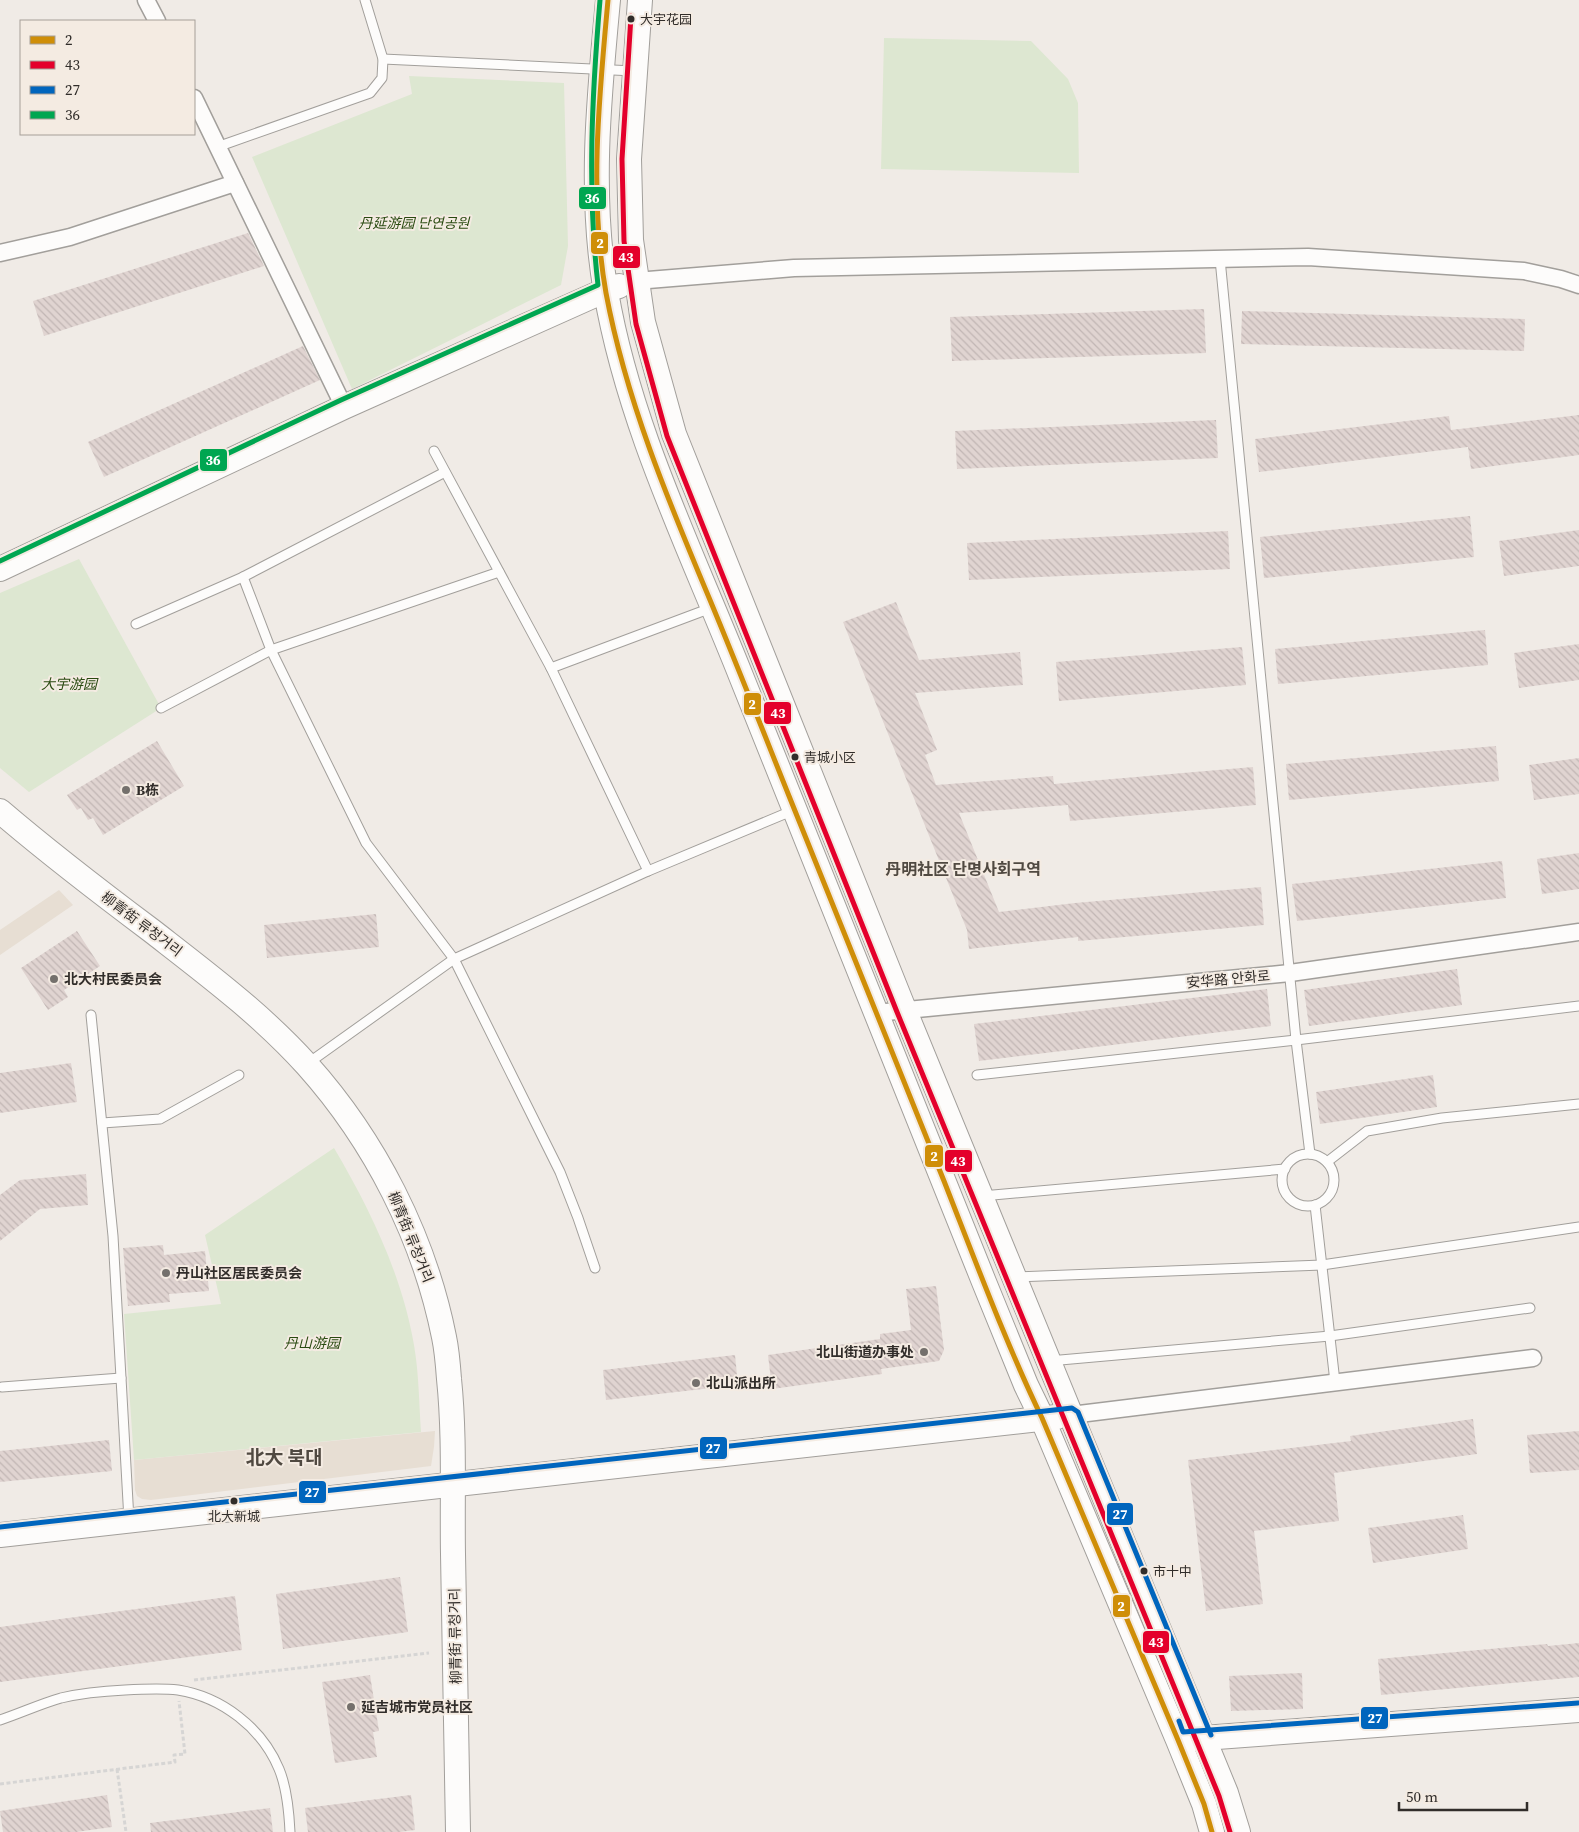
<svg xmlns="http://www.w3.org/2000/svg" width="1579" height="1832" font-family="'Source Serif 4','Noto Sans SC','Noto Sans KR',serif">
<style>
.built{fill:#e7ded3}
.park{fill:#dde7d1}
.building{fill:url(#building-back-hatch)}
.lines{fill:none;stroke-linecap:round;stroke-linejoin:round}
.lane-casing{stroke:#a29f9b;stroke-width:11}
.street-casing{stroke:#a29f9b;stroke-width:19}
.secondary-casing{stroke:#a29f9b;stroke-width:26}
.path{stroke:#d6d5d4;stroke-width:3;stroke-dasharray:4 2.5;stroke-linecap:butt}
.lane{stroke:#fdfcfb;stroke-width:9}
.street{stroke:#fdfcfb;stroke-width:16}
.secondary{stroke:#fdfcfb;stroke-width:24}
.bus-1-casing{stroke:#f4ebe2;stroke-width:9}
.bus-2-casing{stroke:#f4ebe2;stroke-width:9}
.bus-3-casing{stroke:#f4ebe2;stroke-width:9}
.bus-4-casing{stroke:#f4ebe2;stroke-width:9}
.bus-1{stroke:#cf8e08;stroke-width:5}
.bus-2{stroke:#e4002b;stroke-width:5}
.bus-3{stroke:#0065bd;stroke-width:5}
.bus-4{stroke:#00a651;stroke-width:5}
.bus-dot{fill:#312d2a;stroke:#f4ebe2;stroke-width:2}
.poi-dot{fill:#74706c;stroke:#f4ebe2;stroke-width:2}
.labels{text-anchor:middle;stroke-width:4;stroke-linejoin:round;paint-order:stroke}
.bus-label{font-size:13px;fill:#312d2a;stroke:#f4ebe2;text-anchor:start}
.park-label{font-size:14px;font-style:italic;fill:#294a10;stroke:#f4ebe2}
.poi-label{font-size:14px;font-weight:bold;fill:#312d2a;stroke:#f4ebe2;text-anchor:start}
.street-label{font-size:14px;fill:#312d2a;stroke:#f4ebe2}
.quarter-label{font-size:16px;font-weight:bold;fill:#504941;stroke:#f4ebe2}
.district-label{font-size:19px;font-weight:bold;fill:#504941;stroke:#f4ebe2}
.line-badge{stroke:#f4ebe2;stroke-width:2}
.badge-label{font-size:14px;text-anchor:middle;font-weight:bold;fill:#fff}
</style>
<defs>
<pattern id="building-back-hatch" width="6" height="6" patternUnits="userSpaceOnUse" patternTransform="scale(1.25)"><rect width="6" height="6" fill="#e0d4d1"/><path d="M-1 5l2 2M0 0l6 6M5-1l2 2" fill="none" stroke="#c1b6b4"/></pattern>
</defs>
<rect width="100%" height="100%" fill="#f0ebe6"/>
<g class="built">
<path d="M59 890 73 905 0 955V930Z"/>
<path d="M435 1431 434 1447 431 1466 151 1500 142 1499 137 1496 135 1490 134 1460Z"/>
</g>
<g class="park">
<path d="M884 38 1031 41 1068 79 1078 103 1079 173 881 169Z"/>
<path d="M409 76 564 83 568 246 561 285 352 389 252 157 412 94Z"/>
<path d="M79 559 161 708 29 792 0 768V593Z"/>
<path d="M334 1148C370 1209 402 1275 414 1345 419 1374 419 1403 421 1432L134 1460 124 1314 221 1304 205 1235Z"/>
</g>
<g class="building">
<path d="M248 233 264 266 44 336 33 301Z"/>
<path d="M1204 309 1206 353 952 361 950 317Z"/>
<path d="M1242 311 1525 319 1524 351 1241 344Z"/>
<path d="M303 346 320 380 104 477 88 442Z"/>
<path d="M1579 415V455L1471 469 1468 447 1259 472 1255 439 1449 416 1451 430Z"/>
<path d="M1216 420 1218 458 957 469 955 431Z"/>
<path d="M1470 516 1474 557 1264 578 1260 537Z"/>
<path d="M1579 530V566L1504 576 1499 541Z"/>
<path d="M1228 531 1230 569 969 580 967 543Z"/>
<path d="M896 602 919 660 1020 652 1023 685 915 693 937 750 925 755 936 785 1053 776 1054 784 1253 767 1256 805 1070 821 1068 805 959 813 999 912 1075 903 1261 887 1264 925 1078 941V937L969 949 967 930 843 622Z"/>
<path d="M1485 630 1488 665 1278 684 1275 649Z"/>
<path d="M1579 644V680L1519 688 1514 653Z"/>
<path d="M1242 647 1246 685 1059 701 1056 662Z"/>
<path d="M157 741 184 786 103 835 93 818 88 820 81 808 77 810 67 795Z"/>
<path d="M1496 746 1499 781 1289 800 1286 764Z"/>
<path d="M1579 758V794L1534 800 1529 765Z"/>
<path d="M1579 853V889L1542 894 1537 859Z"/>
<path d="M1502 861 1506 898 1297 921 1292 884Z"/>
<path d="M376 914 379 947 267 958 264 925Z"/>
<path d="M77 931 100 966 64 990 68 997 48 1010 21 968Z"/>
<path d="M1457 969 1462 1005 1309 1026 1304 990Z"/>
<path d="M1267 989 1271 1026 979 1061 974 1024Z"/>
<path d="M71 1063 77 1102 0 1113V1073Z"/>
<path d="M1433 1075 1437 1107 1320 1124 1316 1092Z"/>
<path d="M86 1174 88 1205 40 1209 0 1241V1195L20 1180Z"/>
<path d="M163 1245 164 1255 205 1251 209 1291 169 1294 170 1302 128 1306 123 1248Z"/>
<path d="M936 1286 944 1350 939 1361 881 1369 882 1374 772 1389 768 1355 880 1339V1334L911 1330 906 1289Z"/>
<path d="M735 1355 738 1385 606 1400 603 1370Z"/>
<path d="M1473 1419 1477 1454 1334 1473 1339 1521 1254 1531 1263 1604 1206 1611 1188 1460 1351 1441 1350 1436Z"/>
<path d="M1579 1431V1470L1530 1473 1527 1435Z"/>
<path d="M109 1440 112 1471 0 1482V1451Z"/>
<path d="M1463 1515 1468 1549 1373 1563 1368 1528Z"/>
<path d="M400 1577 408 1632 283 1649 276 1594Z"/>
<path d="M235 1596 242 1650 0 1682V1627Z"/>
<path d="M1579 1643V1677L1381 1695 1378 1659 1547 1644 1548 1646Z"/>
<path d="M1302 1673 1303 1709 1231 1711 1229 1676Z"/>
<path d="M370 1675 379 1731 373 1732 377 1757 335 1763 322 1682Z"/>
<path d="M107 1795 112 1827 76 1832H3L0 1811Z"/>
<path d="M411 1795 415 1830 399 1832H308L305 1808Z"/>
<path d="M270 1808 273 1832H151L150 1823Z"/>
</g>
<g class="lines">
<defs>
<g id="lane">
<path d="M383 59 634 71"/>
<path d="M217 147 370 93 382 78 383 59 365 0"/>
<path d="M1220 259 1296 1040 1310 1154"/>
<path d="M434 451 551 668 648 871"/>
<path d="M243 577 271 650 366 843 454 959 560 1172 578 1218 595 1268"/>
<path d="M136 624 243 577 445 472"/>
<path d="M551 668 711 608"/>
<path d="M161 708 271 650 499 572"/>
<path d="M91 1015 113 1236 129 1520"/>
<path d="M307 1064 454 959 648 871 794 810"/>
<path d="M977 1075 1296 1040 1579 1006"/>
<path d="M102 1123 160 1119 239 1075"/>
<circle cx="1308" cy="1180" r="26"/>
<path d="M1327 1162 1367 1131 1442 1118 1579 1104"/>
<path d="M982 1196 1285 1169"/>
<path d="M1315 1205 1335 1382"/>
<path d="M1015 1277 1322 1265 1579 1227"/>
<path d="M1049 1361 1330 1336 1530 1308"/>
<path d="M2 1387 121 1378"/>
<path d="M0 1720C21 1713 40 1704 61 1698 82 1693 104 1691 125 1690 143 1689 161 1688 178 1690 222 1697 262 1728 279 1769 287 1788 289 1811 290 1832"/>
</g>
<g id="street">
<path d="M146 0 157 21"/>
<path d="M194 98 344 407"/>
<path d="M0 253 70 237 235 183"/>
<path d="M636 281 794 268 1308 257 1524 271 1561 279 1579 285"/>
<path d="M876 1013 1290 973 1579 932"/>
<path d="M1071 1415 1533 1358"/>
</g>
<g id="secondary">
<path d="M608 0C599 96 589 196 606 292 629 426 691 550 741 676 822 878 903 1080 984 1282L1026 1385 1042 1418 1178 1740 1204 1804 1212 1832"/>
<path d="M640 0 629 159 631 240 643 322 674 434 904 1009 1226 1793 1238 1832"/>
<path d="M0 569 344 407 606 290 619 286"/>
<path d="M0 811C49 853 100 892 152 931 206 973 261 1014 307 1065 375 1141 424 1237 444 1337 447 1351 448 1365 449 1379 455 1437 452 1496 453 1554 455 1647 456 1739 458 1832"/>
<path d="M0 1535 1057 1417"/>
<path d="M1190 1739 1579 1710"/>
</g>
</defs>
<use href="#lane" class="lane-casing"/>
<use href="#street" class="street-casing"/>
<use href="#secondary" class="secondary-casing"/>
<g class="path">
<path d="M194 1680 429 1653"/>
<path d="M117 1769 126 1832"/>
<path d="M0 1784 175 1762 174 1755 185 1754 179 1701"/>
</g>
<use href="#lane" class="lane"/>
<use href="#street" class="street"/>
<use href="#secondary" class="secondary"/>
<defs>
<path id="bus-1" d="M608 0C599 97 589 197 606 293 626 400 668 500 710 600 737 665 763 731 789 796 841 924 892 1053 944 1181 975 1260 1005 1341 1042 1418L1178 1740 1204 1804 1212 1832"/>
<path id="bus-2" d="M631 16 622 159 624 241 636 324 667 436 897 1012 1219 1796 1230 1832"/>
<g id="bus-3">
<path d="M0 1527 1072 1408 1078 1412 1211 1735"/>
<path d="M1179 1721 1183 1732 1578 1703"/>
</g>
<path id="bus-4" d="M0 561 341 400 598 285C587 190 592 95 600 0"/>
</defs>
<use href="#bus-1" class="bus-1-casing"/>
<use href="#bus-2" class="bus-2-casing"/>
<use href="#bus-3" class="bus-3-casing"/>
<use href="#bus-4" class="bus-4-casing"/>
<use href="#bus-1" class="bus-1"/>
<use href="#bus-2" class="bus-2"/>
<use href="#bus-3" class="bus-3"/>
<use href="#bus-4" class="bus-4"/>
</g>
<g class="bus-dot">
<circle cx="631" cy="19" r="4.5"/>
<circle cx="795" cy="757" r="4.5"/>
<circle cx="234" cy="1501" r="4.5"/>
<circle cx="1144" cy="1571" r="4.5"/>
</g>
<g class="poi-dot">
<circle cx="126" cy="790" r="5"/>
<circle cx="54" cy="979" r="5"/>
<circle cx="166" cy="1273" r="5"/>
<circle cx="924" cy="1352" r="5"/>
<circle cx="696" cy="1383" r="5"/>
<circle cx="351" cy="1707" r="5"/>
</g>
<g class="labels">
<g class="bus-label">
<text x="640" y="24">大宇花园</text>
<text x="804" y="762">青城小区</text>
<text x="234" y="1521" text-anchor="middle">北大新城</text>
<text x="1153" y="1576">市十中</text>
</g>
<g class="park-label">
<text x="414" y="228">丹延游园 단연공원</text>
<text x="69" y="689">大宇游园</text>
<text x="312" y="1348">丹山游园</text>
</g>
<g class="poi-label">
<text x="136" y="795">B栋</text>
<text x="64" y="984">北大村民委员会</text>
<text x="176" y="1278">丹山社区居民委员会</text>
<text x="914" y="1357" text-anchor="end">北山街道办事处</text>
<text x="706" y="1388">北山派出所</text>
<text x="361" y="1712">延吉城市党员社区</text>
</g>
<g class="street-label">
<text transform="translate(142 924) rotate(37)" y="5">柳青街 류청거리</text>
<text transform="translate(1228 979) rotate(-5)" y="5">安华路 안화로</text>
<text transform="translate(411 1237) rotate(68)" y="5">柳青街 류청거리</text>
<text transform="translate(455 1636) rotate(-91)" y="5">柳青街 류청거리</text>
</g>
<g class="quarter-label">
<text x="963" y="875">丹明社区 단명사회구역</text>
</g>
<g class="district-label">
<text x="284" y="1464">北大 북대</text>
</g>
</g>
<g class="line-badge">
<rect x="578" y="186" width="29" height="24" rx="5" fill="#00a651"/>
<rect x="590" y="231" width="19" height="24" rx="5" fill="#cf8e08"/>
<rect x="612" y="245" width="29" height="24" rx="5" fill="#e4002b"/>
<rect x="199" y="448" width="29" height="24" rx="5" fill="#00a651"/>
<rect x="743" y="692" width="19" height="24" rx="5" fill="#cf8e08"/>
<rect x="763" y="701" width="29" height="24" rx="5" fill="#e4002b"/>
<rect x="924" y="1144" width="20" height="24" rx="5" fill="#cf8e08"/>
<rect x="944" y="1149" width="29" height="24" rx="5" fill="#e4002b"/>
<rect x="699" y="1436" width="29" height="24" rx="5" fill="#0065bd"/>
<rect x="298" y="1480" width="29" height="24" rx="5" fill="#0065bd"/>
<rect x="1106" y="1502" width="28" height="24" rx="5" fill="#0065bd"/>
<rect x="1112" y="1594" width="19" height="24" rx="5" fill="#cf8e08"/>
<rect x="1142" y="1630" width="28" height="24" rx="5" fill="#e4002b"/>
<rect x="1360" y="1706" width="29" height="24" rx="5" fill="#0065bd"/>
</g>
<g class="badge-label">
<text x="592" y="203">36</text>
<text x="600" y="248">2</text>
<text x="626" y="262">43</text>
<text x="213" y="465">36</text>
<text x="752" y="709">2</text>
<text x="778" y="718">43</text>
<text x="934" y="1161">2</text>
<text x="958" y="1166">43</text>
<text x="713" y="1453">27</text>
<text x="312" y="1497">27</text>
<text x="1120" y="1519">27</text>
<text x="1121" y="1611">2</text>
<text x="1156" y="1647">43</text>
<text x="1375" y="1723">27</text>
</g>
<rect x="20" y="20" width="175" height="115" fill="#f4ebe2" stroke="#a69f98"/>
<rect x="30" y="36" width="25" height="8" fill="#cf8e08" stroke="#a69f98"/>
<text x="65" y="45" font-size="15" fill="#312d2a">2</text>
<rect x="30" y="61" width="25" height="8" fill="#e4002b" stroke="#a69f98"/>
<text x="65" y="70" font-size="15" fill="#312d2a">43</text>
<rect x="30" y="86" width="25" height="8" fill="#0065bd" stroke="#a69f98"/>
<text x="65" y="95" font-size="15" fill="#312d2a">27</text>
<rect x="30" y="111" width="25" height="8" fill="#00a651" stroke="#a69f98"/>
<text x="65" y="120" font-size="15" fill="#312d2a">36</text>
<path d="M1399 1802v8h128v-8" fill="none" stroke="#312d2a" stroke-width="2.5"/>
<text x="1406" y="1802" font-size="15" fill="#312d2a" stroke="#f4ebe2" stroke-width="4" paint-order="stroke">50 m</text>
</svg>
